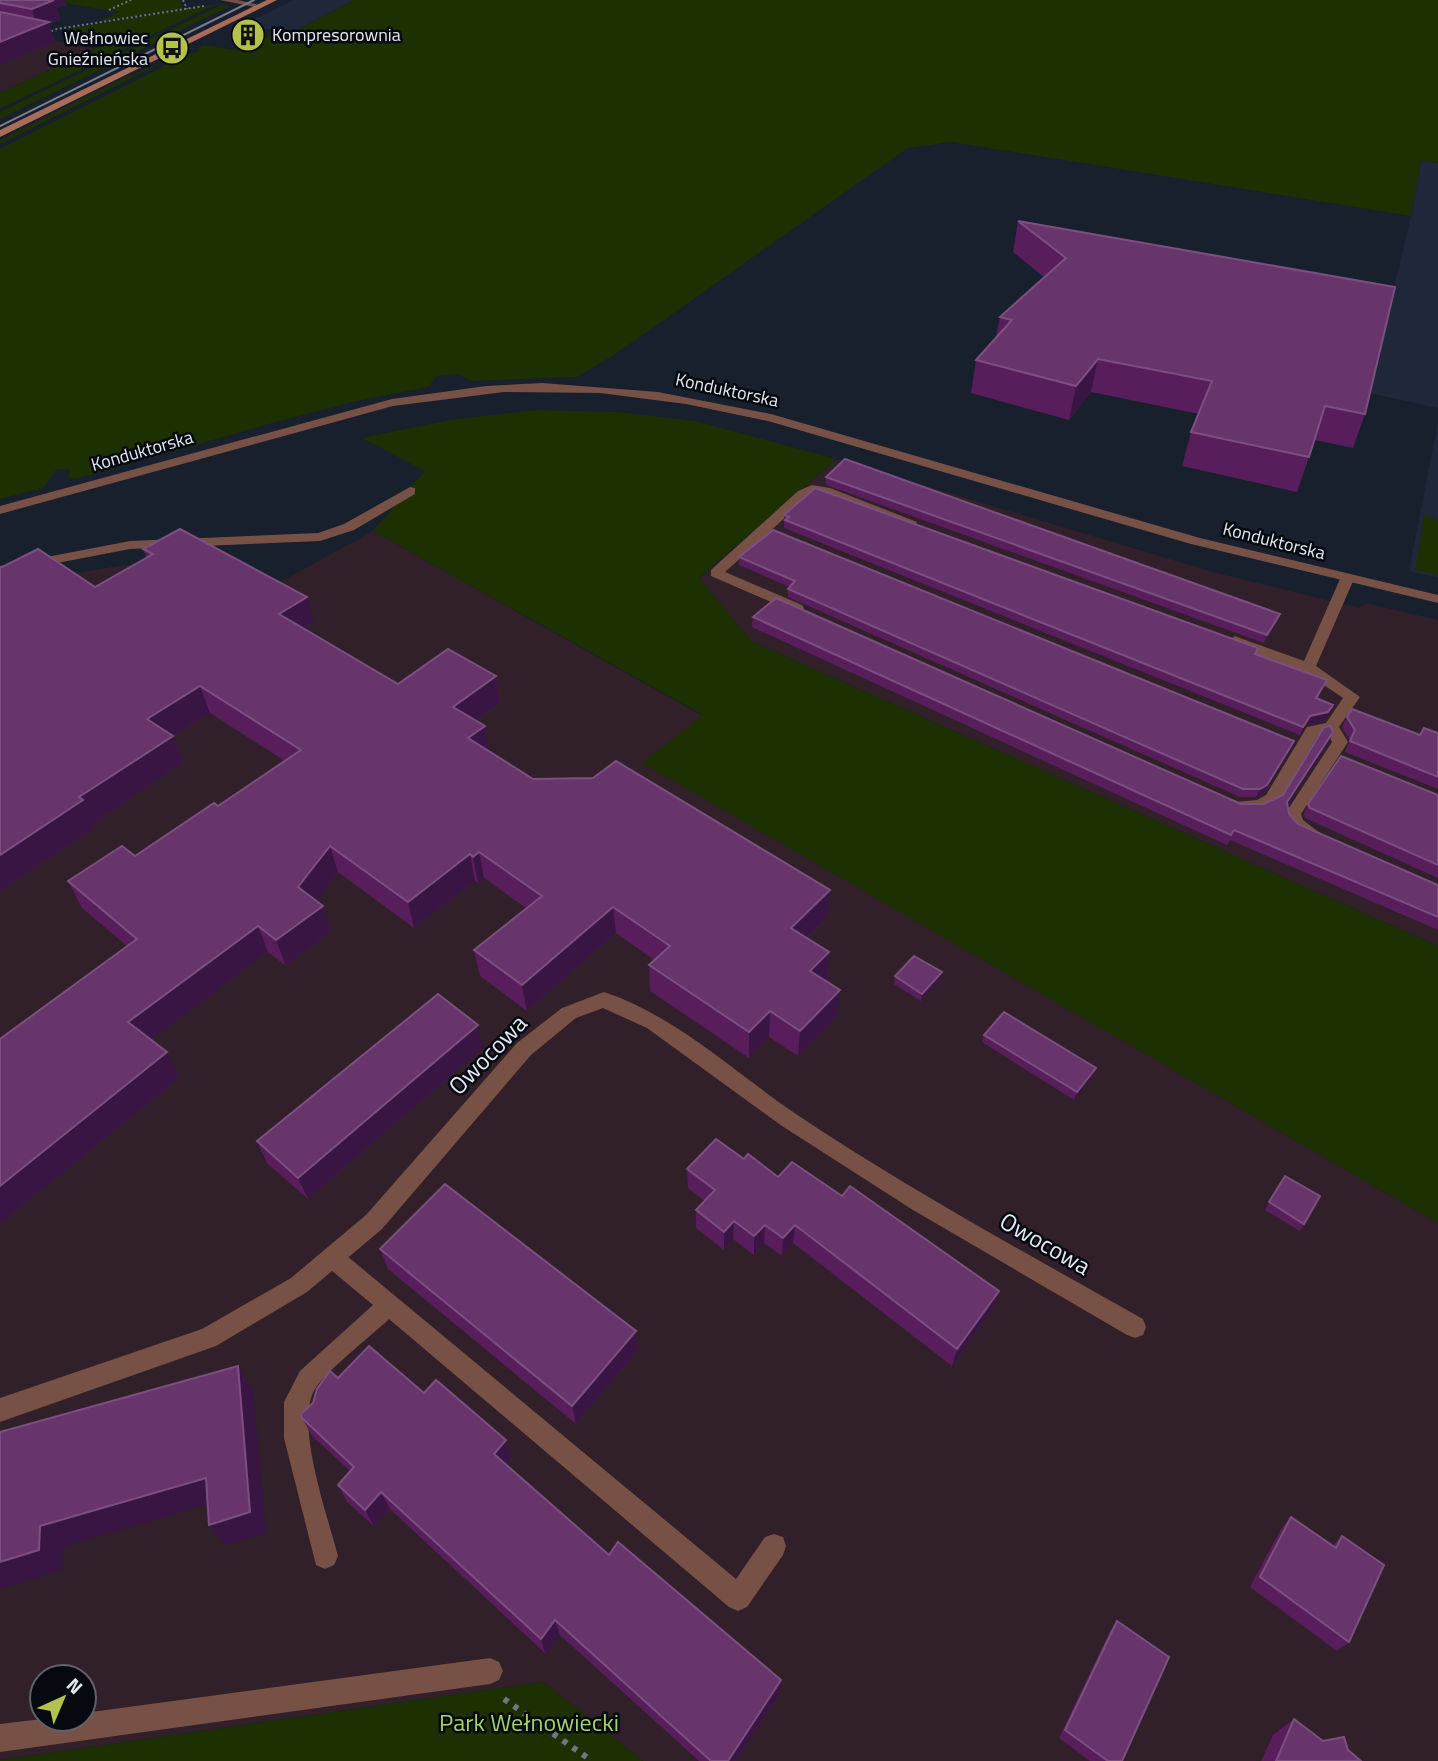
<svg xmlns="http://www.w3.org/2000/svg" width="1438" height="1761" font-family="'Titillium Web',sans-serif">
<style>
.built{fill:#1f273b}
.industrial{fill:#312029;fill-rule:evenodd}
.green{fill:#1c3002}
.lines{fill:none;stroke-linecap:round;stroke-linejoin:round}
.path-far1{stroke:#6f7581;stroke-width:2;stroke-dasharray:2 2.5;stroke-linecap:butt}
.path{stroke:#6f7581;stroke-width:6;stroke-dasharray:5 7;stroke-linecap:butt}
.service{fill:#775145;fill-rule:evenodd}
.minor{fill:#775145;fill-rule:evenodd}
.secondary{fill:#a96c59;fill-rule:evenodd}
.tram{stroke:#797e8a;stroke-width:2}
.wall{fill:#581e5b}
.shaded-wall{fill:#381542}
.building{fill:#68346c;stroke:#7b5081;stroke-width:2}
.labels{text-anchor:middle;stroke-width:5;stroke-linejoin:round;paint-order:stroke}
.far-poi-label{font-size:18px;fill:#e4e8f2;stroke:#06090f;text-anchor:start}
.far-street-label{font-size:18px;fill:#e4e8f2;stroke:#06090f}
.near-street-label{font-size:24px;fill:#e4e8f2;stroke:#06090f}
.near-park-label{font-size:24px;fill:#a0d566;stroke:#06090f}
</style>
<rect width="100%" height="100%" fill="#181f2d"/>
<g class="built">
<path d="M293 0H354L291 33 243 25Z"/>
<path d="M1421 161 1438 163V408L1369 393 1411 216Z"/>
<path d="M1438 421V578L1409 571Z"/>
</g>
<g class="industrial">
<path d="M0 30 94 49 0 93Z"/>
<path d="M836 459 1213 572 1359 608 1366 603 1438 620V946L751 641 699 579Z"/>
<path d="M373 531 703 716 643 763 1438 1223V1761H643L543 1682 0 1760V586L118 566 208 558 266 590ZM42 1677H84V1719H42Z"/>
</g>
<g class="green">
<path d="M45 0H180L183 9 97 22 119 12Z"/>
<path d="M354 0H1438V163L1421 161 1411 216 952 142 908 148 617 353 577 377 471 381 459 374 437 376 428 387 361 400 276 422 75 479 67 477 71 470 57 469 43 488 0 499V149L186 55 200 51 198 48 204 45 253 53 263 47 253 45 280 31 291 33Z"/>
<path d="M217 4 187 18 0 109V93L116 39 67 29Z"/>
<path d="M221 5 230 6 0 119V112Z"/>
<path d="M163 62 0 144V140L119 80Z"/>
<path d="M536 410 617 412 695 421 836 459 699 578 751 641 1438 946V1223L642 763 703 715 373 531 425 471 362 438 450 420Z"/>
<path d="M1425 514 1438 521V575L1415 570Z"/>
<path d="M543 1682 643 1761H0V1760Z"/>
</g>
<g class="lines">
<g class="path-far1">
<path d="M183 0 187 9"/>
<path d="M109 10 131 0"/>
<path d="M47 33 57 29 204 6"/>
</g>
<path class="path" d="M504 1699 592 1761"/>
<g class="service">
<path d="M812 485 830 488 917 522 915 525H905L822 495 814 493 808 497 725 572 802 605 804 608 802 611H792L711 576V570L798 491Z"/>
<path d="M410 487 415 488V494L354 530 320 541 130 549 0 574V566L130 541 318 533 344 524Z"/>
<path d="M1347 575 1354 579 1316 666 1360 697 1339 727 1348 742 1301 814 1303 820 1320 833 1312 839 1289 827 1285 814 1332 742 1327 733 1318 735 1278 803 1260 812H1241L1233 806 1235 802 1257 800 1266 795 1307 727 1326 723 1343 698 1303 671 1230 644 1228 641 1235 636 1240 638 1304 661 1340 579Z"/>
<path d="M333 1248 341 1251 736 1579 765 1537 774 1534 783 1537 786 1546 783 1555 747 1607 738 1611 729 1607 389 1319C371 1336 327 1370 315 1389 294 1423 328 1517 338 1556L334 1565 325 1569 316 1565 284 1438V1402L300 1371 373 1305 325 1265 322 1258 325 1251Z"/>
<path d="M490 1658 499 1662 503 1671 499 1680 490 1684 0 1752V1724L42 1719H84V1713Z"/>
</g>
<g class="minor">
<path d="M220 0H238L264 6 260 8Z"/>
<path d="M542 383 658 392 771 414 1200 538 1438 595V603L1191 544 768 421 686 404 600 393 504 392 393 406 0 514V506L392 399 486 386Z"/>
<path d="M604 992C676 1016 734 1072 796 1114 908 1189 1026 1253 1143 1319L1146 1327 1143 1335 1135 1338 1127 1335 913 1210 782 1126 647 1028 603 1008 576 1018 531 1055 382 1229 307 1292 216 1346 0 1422V1398L202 1329 291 1278 366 1215 517 1043 562 1008Z"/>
</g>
<path class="secondary" d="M267 0H277L0 137V130Z"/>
<path class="tram" d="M0 126 254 0"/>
</g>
<g class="wall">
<path d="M0 0 67 5 57 8 60 20 49 24 55 42 0 65Z"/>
<path d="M1018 221 1365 414 1353 448 1315 440 1297 492 1182 466 1191 432 1199 414 1091 392 1069 420 971 393 976 360 996 337 1000 317 1044 277 1013 252Z"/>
<path d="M826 477 1277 622 1264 643 826 485Z"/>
<path d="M784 515 1256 654 1327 680 1317 699 1330 713 1324 721 1306 724 1300 735 784 528Z"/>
<path d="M143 549 314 623 305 629 398 684 496 676 500 703 476 721 489 751 533 779 830 890 828 917 807 938 829 952 827 978 824 980 837 1016 798 1056 769 1037 749 1058 650 991 649 965 654 960 616 933 527 1011 480 976 474 950 526 908 484 878 478 883 475 881 414 928 338 872 316 901 331 932 286 966 268 952 151 1040 179 1078 0 1224 127 946 82 908 68 881 135 856 218 806 285 761 210 713 173 736 183 762 94 823 96 827 0 891V568L95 587 147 558Z"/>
<path d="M739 557 1294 741 1291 749 1264 793 1256 797H1240L788 597V589L790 587 739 565Z"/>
<path d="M753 617 1241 804H1264L1283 795 1329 742 1288 805 1289 814 1298 824 1438 885V930L1230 840 1227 845 752 627Z"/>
<path d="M1347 717 1420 735 1438 733V789L1345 752 1350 740 1342 727Z"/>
<path d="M1438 795V878L1305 818 1304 814 1308 804Z"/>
<path d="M895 976 941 980 921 1001 894 984Z"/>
<path d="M984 1035 1096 1068 1093 1076 1074 1100 982 1042Z"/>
<path d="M483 1048 308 1199 267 1163 257 1141Z"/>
<path d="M744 1159 778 1177 842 1196 999 1291 993 1308 952 1366 793 1243 782 1256 764 1243 754 1255 733 1239 724 1250 696 1228V1210L705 1201 688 1188 687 1169Z"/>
<path d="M1285 1176 1320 1196 1300 1231 1265 1210Z"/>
<path d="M380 1249 638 1350 576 1424 388 1269Z"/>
<path d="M338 1378 424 1393 511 1458 506 1464 609 1555 780 1693 735 1761H699L560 1635 545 1653 390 1509 374 1526 347 1502 338 1485 350 1471 312 1436 302 1418Z"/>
<path d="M1291 1517 1332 1546 1342 1536 1349 1642 1337 1651 1250 1587 1281 1529Z"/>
<path d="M1117 1621 1122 1761H1090L1059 1738 1110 1631Z"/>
<path d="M1294 1719 1323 1741 1348 1750 1361 1761H1261L1273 1735Z"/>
</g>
<g class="shaded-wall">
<path d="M34 0H65L67 5 57 8 60 20 49 24 55 42 0 65V42L37 26 32 9Z"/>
<path d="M1098 359 1091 392 1069 420 1076 386Z"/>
<path d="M307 597 314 623 286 641 279 614Z"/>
<path d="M1280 614 1277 622 1264 643 1267 635Z"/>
<path d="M496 676 500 703 458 734 453 707Z"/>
<path d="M200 686 210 713 173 736 183 762 94 823 96 827 0 891V855L79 797 147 719Z"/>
<path d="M1333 705 1330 713 1324 721 1306 724 1300 735 1303 727 1310 716Z"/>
<path d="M485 726 489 752 468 738Z"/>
<path d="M1333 732 1329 742 1283 813 1287 802Z"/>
<path d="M1294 741 1291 749 1264 793 1256 797 1260 789Z"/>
<path d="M330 846 338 872 307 914 298 887Z"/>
<path d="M479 852 484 878 478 883 473 857Z"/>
<path d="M470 854 475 881 414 928 408 902Z"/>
<path d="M830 890 828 917 790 954 791 928Z"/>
<path d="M323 906 331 932 286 966 276 940Z"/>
<path d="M613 907 616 933 527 1011 522 985Z"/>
<path d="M258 926 268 952 142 1047 128 1022Z"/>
<path d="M829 952 827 978 808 997 810 971Z"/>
<path d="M942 972 941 980 921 1001 922 994Z"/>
<path d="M840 990 837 1016 798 1056 800 1031Z"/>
<path d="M770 1011 769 1037 749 1058V1032Z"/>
<path d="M478 1025 483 1048 308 1199 298 1178Z"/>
<path d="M167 1052 179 1078 0 1224V1186Z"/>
<path d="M1096 1068 1093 1076 1074 1100 1077 1092Z"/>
<path d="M734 1221 733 1239 724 1250V1232Z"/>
<path d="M765 1225 764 1243 754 1255V1236Z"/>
<path d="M795 1225 793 1243 782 1256 783 1238Z"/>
<path d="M999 1291 993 1308 952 1366 957 1349Z"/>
<path d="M636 1331 638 1350 576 1424 572 1406Z"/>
<path d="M238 1366 253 1390 266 1533 226 1545 209 1525Z"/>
<path d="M506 1440 511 1458 500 1472 494 1454Z"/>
<path d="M206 1478 222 1500 63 1547 62 1570 0 1589V1562L40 1526Z"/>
<path d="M381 1492 390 1509 374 1526 365 1510Z"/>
<path d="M555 1620 560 1635 545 1653 541 1639Z"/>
<path d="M781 1680 780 1693 735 1761H728Z"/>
</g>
<g class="building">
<path d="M0 0H54L32 9 0 3Z"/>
<path d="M0 12 49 22 0 42Z"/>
<path d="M1018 221 1395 287 1365 414 1325 406 1309 457 1191 432 1212 381 1098 359 1076 386 976 360 1012 320 1000 317 1066 258Z"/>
<path d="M845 459 1280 614 1267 635 826 477Z"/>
<path d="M815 488 1258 648 1255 654 1327 680 1316 698 1333 705 1328 712 1310 716 1303 727 785 520 789 517 784 515Z"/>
<path d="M180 529 307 597 279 614 398 684 448 649 496 676 453 707 485 726 468 738 533 779 593 778 616 761 830 890 791 928 829 952 810 971 840 990 800 1031 770 1011 749 1032 649 965 670 946 613 907 522 985 474 950 542 896 479 852 473 857 470 854 408 902 330 846 298 887 323 906 276 940 258 926 128 1022 167 1052 0 1186V1039L137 939 68 881 122 846 135 856 214 803 218 806 301 750 200 686 147 719 173 736 79 797 83 800 0 855V568L38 549 95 587 153 554 143 549Z"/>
<path d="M773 530 1294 741 1267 785 1260 789H1243L788 589 795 581 739 557Z"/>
<path d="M776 598 1241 804H1264L1283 795 1324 727 1330 726 1333 732 1287 802 1289 814 1298 824 1438 885V917L1234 830 1231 835 753 617Z"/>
<path d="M1352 709 1420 735 1424 728 1438 733V777L1350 741 1355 730 1347 717Z"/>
<path d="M1341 756 1438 795V865L1310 808 1308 804Z"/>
<path d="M914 956 942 972 922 994 895 976Z"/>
<path d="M438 994 478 1025 298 1178 257 1141Z"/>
<path d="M1004 1012 1096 1068 1077 1092 984 1035Z"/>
<path d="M716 1139 744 1159 748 1154 778 1177 792 1162 842 1196 850 1186 999 1291 957 1349 795 1225 783 1238 765 1225 754 1236 734 1221 724 1232 696 1210 715 1190 687 1169Z"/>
<path d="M1285 1176 1320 1196 1304 1224 1269 1202Z"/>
<path d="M445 1184 636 1331 572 1406 380 1249Z"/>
<path d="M369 1346 424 1393 436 1380 506 1440 494 1454 609 1555 618 1542 781 1680 728 1761H711L555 1620 541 1639 381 1492 365 1510 338 1485 354 1467 302 1418 301 1414 313 1403 317 1389 330 1371 338 1378Z"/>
<path d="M238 1366 250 1512 209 1525 206 1478 40 1526 39 1550 0 1562V1432Z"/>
<path d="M1291 1517 1336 1548 1342 1536 1384 1565 1349 1642 1260 1577Z"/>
<path d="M1117 1621 1169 1657 1122 1761H1108L1065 1730Z"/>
<path d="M1294 1719 1323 1741 1344 1737 1348 1750 1361 1761H1276Z"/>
</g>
<defs>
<symbol id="building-disc" viewBox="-11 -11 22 22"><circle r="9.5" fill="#b3c24b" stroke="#06090f"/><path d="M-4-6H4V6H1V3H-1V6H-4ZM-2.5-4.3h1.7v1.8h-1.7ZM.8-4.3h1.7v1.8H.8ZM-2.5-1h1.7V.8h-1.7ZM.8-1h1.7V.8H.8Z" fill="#111"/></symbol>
<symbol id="bus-disc" viewBox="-11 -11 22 22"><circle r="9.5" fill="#b3c24b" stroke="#06090f"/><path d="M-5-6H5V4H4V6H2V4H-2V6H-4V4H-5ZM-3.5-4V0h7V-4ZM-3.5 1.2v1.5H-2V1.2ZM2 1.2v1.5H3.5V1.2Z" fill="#111"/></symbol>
</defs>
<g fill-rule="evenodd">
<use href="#building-disc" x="229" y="16" width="38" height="38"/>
<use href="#bus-disc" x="153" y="29" width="38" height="38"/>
</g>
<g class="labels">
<g class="far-poi-label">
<text x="272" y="41">Kompresorownia</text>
<text x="148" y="44" text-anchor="end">Wełnowiec<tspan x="148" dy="21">Gnieźnieńska</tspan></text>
</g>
<g class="far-street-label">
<text transform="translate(727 390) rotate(12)" y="6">Konduktorska</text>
<text transform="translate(142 451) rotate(-16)" y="6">Konduktorska</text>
<text transform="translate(1274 541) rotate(14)" y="6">Konduktorska</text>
</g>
<g class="near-street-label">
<text transform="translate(488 1055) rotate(-46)" y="8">Owocowa</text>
<text transform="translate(1045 1244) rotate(30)" y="8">Owocowa</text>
</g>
<g class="near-park-label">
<text x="529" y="1731">Park Wełnowiecki</text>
</g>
</g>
<g transform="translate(63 1698) rotate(44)"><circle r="33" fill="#06090f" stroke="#5f626a" stroke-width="2"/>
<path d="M0-5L12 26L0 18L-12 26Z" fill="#b3c24b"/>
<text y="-10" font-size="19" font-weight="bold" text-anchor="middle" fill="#e4e8f2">N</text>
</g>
</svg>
